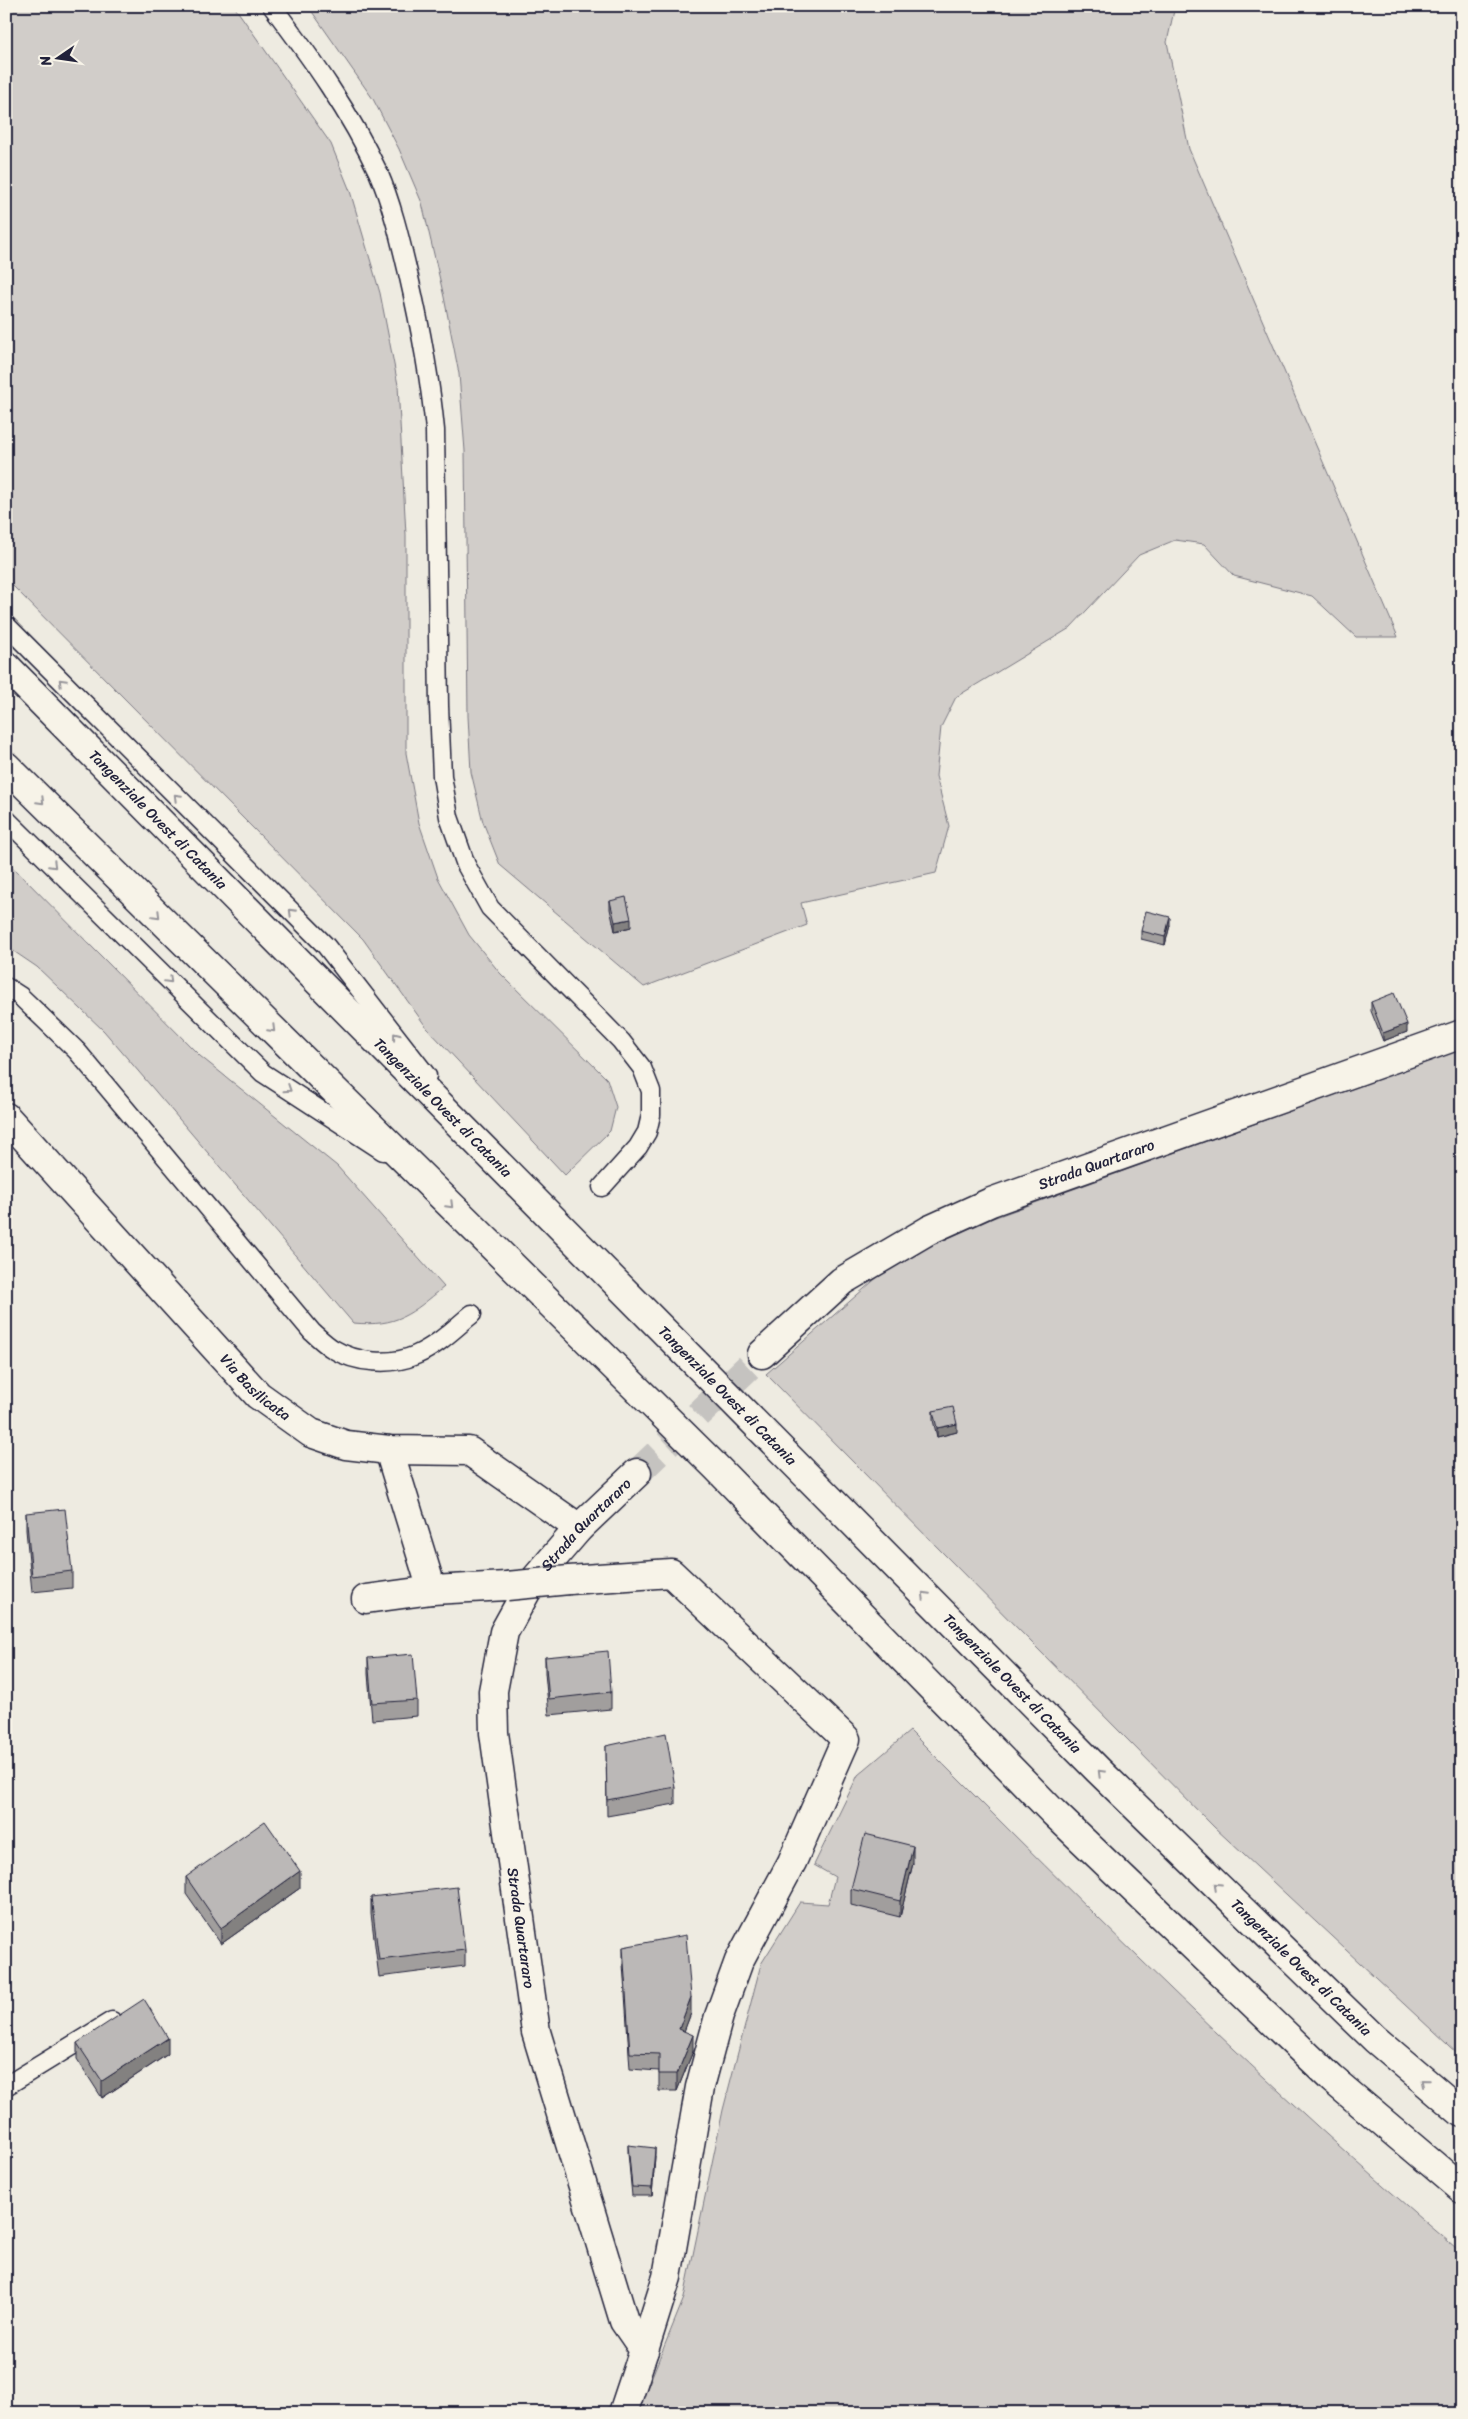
<svg xmlns="http://www.w3.org/2000/svg" width="1468" height="2419" font-family="Sriracha,sans-serif">
<style>
.green{fill:#d1cdc9;stroke:#7a7882}
.lines{fill:none;stroke-linecap:round;stroke-linejoin:round}
.street-tunnel{stroke:#c5c3c0;stroke-width:28;stroke-dasharray:28 14;stroke-linecap:butt}
.lane-casing{stroke:#22223b;stroke-width:21}
.street-casing{stroke:#22223b;stroke-width:31}
.highway-casing{stroke:#22223b;stroke-width:31}
.lane{stroke:#f7f3e8;stroke-width:18}
.street{stroke:#f7f3e8;stroke-width:28}
.highway{stroke:#f7f3e8;stroke-width:28}
.street-bridge-casing{stroke:#22223b;stroke-width:31;stroke-linecap:butt}
.street-bridge{stroke:#f7f3e8;stroke-width:28}
.wall{fill:#a19e9d;stroke:#22223b}
.shaded-wall{fill:#838180;stroke:#22223b}
.building{fill:#bbb8b7;stroke:#22223b}
.oneway{stroke:#97959a}
.labels{text-anchor:middle;stroke-width:4.5;stroke-linejoin:round;paint-order:stroke}
.street-label{font-size:15px;fill:#22223b;stroke:#f7f3e8}
</style>
<rect width="100%" height="100%" fill="#eeebe1"/>
<filter id="ink" filterUnits="userSpaceOnUse"><feTurbulence type="fractalNoise" baseFrequency=".02" numOctaves="2"/><feDisplacementMap in="SourceGraphic" scale="10" xChannelSelector="R" yChannelSelector="G"/><feConvolveMatrix kernelMatrix="1 2 1 2 8 2 1 2 1" color-interpolation-filters="sRGB"/></filter>
<g filter="url(#ink)">
<g class="green">
<path d="M6 6H234L331 144 350 191 380 293 398 385 406 535V753L419 823 438 878 469 935 500 973 607 1079 616 1107 610 1131 565 1175 427 1028 363 939 6 579Z"/>
<path d="M308 6H1175L1167 42 1189 149 1398 637H1356L1312 596 1234 576 1204 544 1175 540 1139 555 1070 628 956 697 941 727 936 776 949 826 936 873 801 903 807 925 644 987 500 865 483 822 471 772 468 716 465 451 459 374 444 297 422 203 399 149 373 99Z"/>
<path d="M6 860 200 1056 337 1166 444 1287C411 1314 398 1327 353 1323L104 1031 37 967 6 946Z"/>
<path d="M1462 1049V2058L1214 1827 766 1374 895 1262 993 1218Z"/>
<path d="M910 1731C1089 1910 1268 2090 1462 2253V2413H637L684 2298 723 2110 761 1964 800 1902 828 1904 835 1877 814 1865 858 1775Z"/>
</g>
<g class="lines">
<path class="street-tunnel" d="M637 1473 762 1354"/>
<defs>
<g id="lane">
<path d="M272 6C312 59 350 112 378 172 392 204 400 239 408 273 420 325 430 377 435 430L439 706 442 776 449 817 466 865 490 908 621 1041 642 1068 651 1091V1115L647 1132 638 1147 602 1187"/>
<path d="M6 625 326 946 427 1076"/>
<path d="M6 819 263 1073 383 1151"/>
<path d="M6 987 20 996 77 1051 312 1332C319 1338 326 1345 333 1349 356 1363 391 1366 416 1355 437 1346 455 1328 472 1314"/>
<path d="M6 2086 112 2021"/>
</g>
<g id="street">
<path id="s1" d="M6 1117 258 1395 311 1433 346 1445 389 1450 469 1451 579 1528"/>
<path id="s2" d="M762 1354 842 1281 929 1230 991 1202 1462 1034"/>
<path d="M389 1450 432 1590 507 1586"/>
<path d="M569 1580 671 1573 846 1739 792 1862 739 1961 719 2016 700 2087 667 2277 644 2350"/>
<path d="M366 1599 432 1590"/>
<path id="s3" d="M623 2413 644 2350 624 2321 536 2032 494 1733 493 1691 504 1632 530 1585 579 1528 637 1473"/>
</g>
<g id="highway">
<path id="s4" d="M6 666 1098 1770 1375 2039 1462 2113"/>
<path d="M6 766 716 1467 1053 1812 1332 2079 1462 2189"/>
</g>
</defs>
<use href="#lane" class="lane-casing"/>
<use href="#street" class="street-casing"/>
<use href="#highway" class="highway-casing"/>
<use href="#lane" class="lane"/>
<use href="#street" class="street"/>
<use href="#highway" class="highway"/>
<defs>
<path id="street-bridge" d="M507 1586 569 1580"/>
</defs>
<use href="#street-bridge" class="street-bridge-casing"/>
<use href="#street-bridge" class="street-bridge"/>
</g>
<g class="wall">
<path d="M610 901 631 927 615 931 610 909Z"/>
<path d="M1170 925 1165 945 1141 939V931Z"/>
<path d="M1371 1002 1407 1032 1383 1041 1371 1011Z"/>
<path d="M933 1411 957 1432 937 1437 933 1420Z"/>
<path d="M26 1513 72 1571V1588L32 1592 26 1530Z"/>
<path d="M545 1657 611 1692V1709L549 1715 545 1673Z"/>
<path d="M368 1658 417 1700V1716L372 1720 368 1674Z"/>
<path d="M606 1746 675 1787V1804L607 1816Z"/>
<path d="M913 1863 900 1917 851 1905V1889Z"/>
<path d="M186 1877 300 1888 221 1944 186 1894Z"/>
<path d="M371 1897 465 1950V1966L379 1977 371 1914Z"/>
<path d="M623 1947 691 2013 684 2031 693 2051 677 2091H659V2071L630 2069 623 1964Z"/>
<path d="M77 2043 168 2054 102 2098 77 2059Z"/>
<path d="M628 2145 655 2156 652 2196H632L628 2153Z"/>
</g>
<g class="shaded-wall">
<path d="M1170 917V925L1165 945V937Z"/>
<path d="M631 919V927L615 931V922Z"/>
<path d="M1407 1024V1032L1383 1041V1033Z"/>
<path d="M957 1424V1432L937 1437V1428Z"/>
<path d="M913 1846V1863L900 1917V1901Z"/>
<path d="M300 1871V1888L221 1944V1928Z"/>
<path d="M691 1997V2013L679 2045V2029Z"/>
<path d="M693 2035V2051L677 2091V2074Z"/>
<path d="M168 2038V2054L102 2098V2081Z"/>
<path d="M655 2148V2156L652 2196V2188Z"/>
</g>
<g class="building">
<path d="M626 897 631 919 615 922 610 901Z"/>
<path d="M1146 911 1170 917 1165 937 1141 931Z"/>
<path d="M1394 993 1407 1024 1383 1033 1371 1002Z"/>
<path d="M953 1407 957 1424 937 1428 933 1411Z"/>
<path d="M65 1509 72 1571 32 1576 26 1513Z"/>
<path d="M608 1651 611 1692 549 1699 545 1657Z"/>
<path d="M413 1654 417 1700 372 1703 368 1658Z"/>
<path d="M666 1733 675 1787 607 1800 606 1746Z"/>
<path d="M265 1821 300 1871 221 1928 186 1877Z"/>
<path d="M865 1834 913 1846 900 1901 851 1889Z"/>
<path d="M457 1887 465 1950 379 1960 371 1897Z"/>
<path d="M686 1935 691 1997 679 2029 693 2035 677 2074H659V2054L630 2053 623 1947Z"/>
<path d="M144 1999 168 2038 102 2081 77 2043Z"/>
<path d="M628 2145 655 2148 652 2188 632 2187Z"/>
</g>
<defs><path id="oneway-chevron" d="M-2-3.5L2.5 0L-2 3.5" fill="none" stroke-width="1.6" stroke-linecap="round" stroke-linejoin="round" transform="scale(1.25)"/></defs>
<g class="oneway">
<use href="#oneway-chevron" transform="translate(62 682) rotate(-135)"/>
<use href="#oneway-chevron" transform="translate(177 797) rotate(-135)"/>
<use href="#oneway-chevron" transform="translate(41 801) rotate(45)"/>
<use href="#oneway-chevron" transform="translate(53 865) rotate(45)"/>
<use href="#oneway-chevron" transform="translate(292 912) rotate(-135)"/>
<use href="#oneway-chevron" transform="translate(157 915) rotate(45)"/>
<use href="#oneway-chevron" transform="translate(169 980) rotate(45)"/>
<use href="#oneway-chevron" transform="translate(272 1029) rotate(45)"/>
<use href="#oneway-chevron" transform="translate(396 1036) rotate(-128)"/>
<use href="#oneway-chevron" transform="translate(288 1089) rotate(33)"/>
<use href="#oneway-chevron" transform="translate(450 1205) rotate(45)"/>
<use href="#oneway-chevron" transform="translate(925 1595) rotate(-135)"/>
<use href="#oneway-chevron" transform="translate(1101 1773) rotate(-135)"/>
<use href="#oneway-chevron" transform="translate(1217 1886) rotate(-136)"/>
<use href="#oneway-chevron" transform="translate(1425 2082) rotate(-140)"/>
</g>
</g>
<g class="labels">
<g class="street-label">
<text dy="5" stroke="none"><textPath href="#s4" startOffset="216">Tangenziale Ovest di Catania</textPath></text>
<text dy="5" stroke="none"><textPath href="#s4" startOffset="621">Tangenziale Ovest di Catania</textPath></text>
<text dy="5" stroke="none"><textPath href="#s2" startOffset="389">Strada Quartararo</textPath></text>
<text dy="5" stroke="none"><textPath href="#s1" startOffset="368">Via Basilicata</textPath></text>
<text dy="5" stroke="none"><textPath href="#s4" startOffset="1026">Tangenziale Ovest di Catania</textPath></text>
<text dy="5" stroke="none"><textPath href="#s3" startOffset="944">Strada Quartararo</textPath></text>
<text dy="5" stroke="none"><textPath href="#s4" startOffset="1431">Tangenziale Ovest di Catania</textPath></text>
<text transform="translate(521 1928) rotate(82)" y="5">Strada Quartararo</text>
<text dy="5" stroke="none"><textPath href="#s4" startOffset="1836">Tangenziale Ovest di Catania</textPath></text>
</g>
</g>
<rect width="1468" height="2419" fill="none" stroke="#f7f3e8" stroke-width="25"/>
<rect x="12" y="12" width="1443" height="2394" fill="none" stroke="#22223b" stroke-width="2" filter="url(#ink)"/>
<g transform="translate(58 58) rotate(257)" stroke="#f7f3e8" stroke-width="4" paint-order="stroke">
<path d="M0-4L9 19L0 12L-9 19Z" fill="#22223b"/>
<text y="-8" font-size="14" font-weight="bold" text-anchor="middle" fill="#22223b">N</text>
</g>
</svg>
